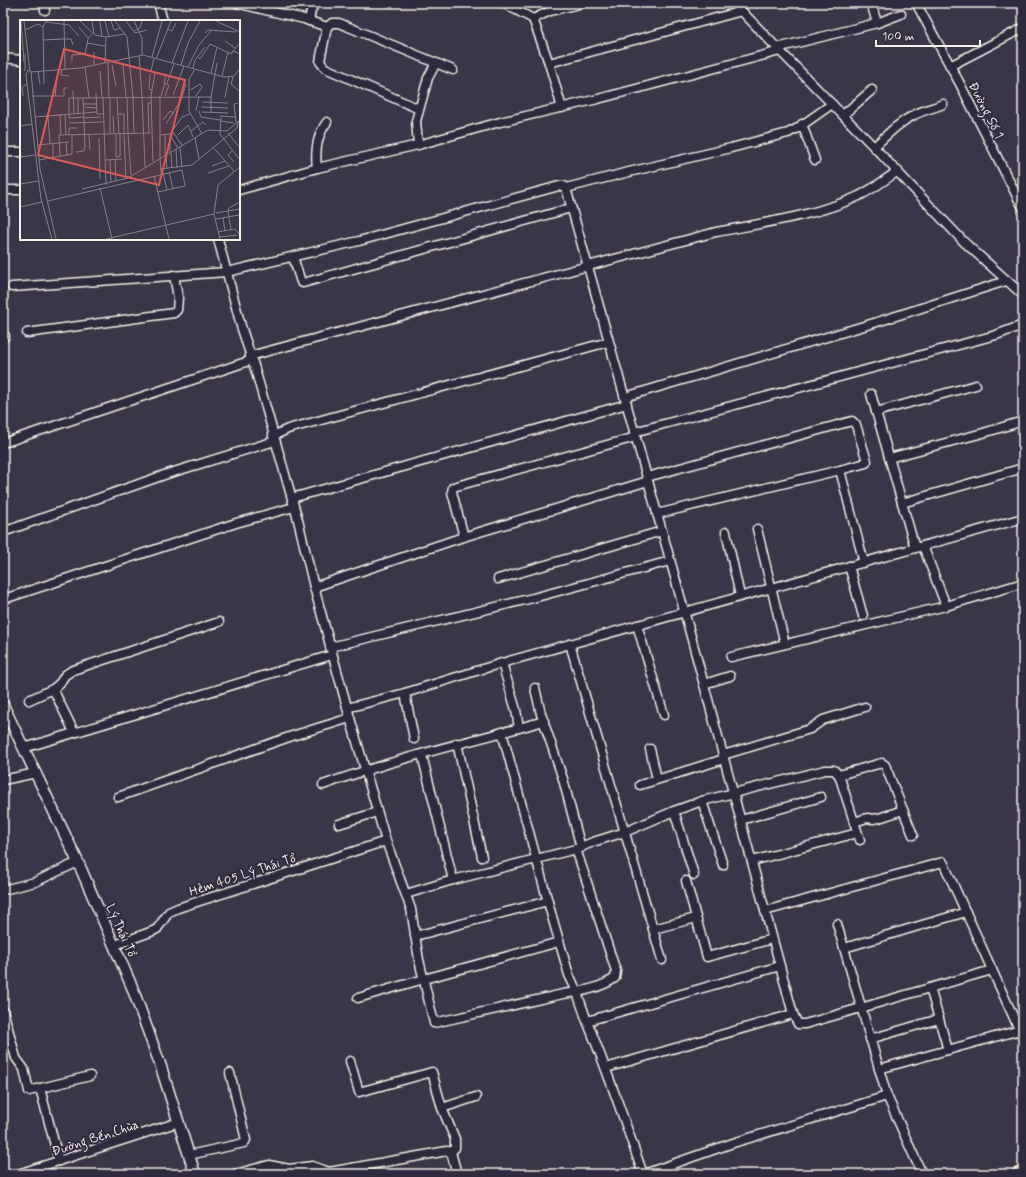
<svg xmlns="http://www.w3.org/2000/svg" width="1026" height="1177" font-family="Mynerve,sans-serif">
<style>
.lines{fill:none;stroke-linecap:round;stroke-linejoin:round}
.minor-casing{stroke:#f4f1e8;stroke-width:11}
.major-casing{stroke:#f4f1e8;stroke-width:13}
.minor{stroke:#2f2a3d;stroke-width:8}
.major{stroke:#2f2a3d;stroke-width:10}
.labels{text-anchor:middle;stroke-width:4;stroke-linejoin:round;paint-order:stroke}
.street-label{font-size:13px;fill:#f4f1e8;stroke:#2f2a3d}
.inset-road{fill:none;stroke:#858187;stroke-width:1}
.view{fill:#de5a58;fill-opacity:0.15;stroke:#de5a58;stroke-width:2}
.inset-edge{fill:none;stroke:#f4f1e8;stroke-width:2}
</style>
<rect width="100%" height="100%" fill="#3b3647"/>
<filter id="ink" filterUnits="userSpaceOnUse"><feTurbulence type="fractalNoise" baseFrequency=".025" numOctaves="2"/><feDisplacementMap in="SourceGraphic" scale="8" xChannelSelector="R" yChannelSelector="G"/><feConvolveMatrix kernelMatrix="1 2 1 2 8 2 1 2 1" color-interpolation-filters="sRGB"/></filter>
<g filter="url(#ink)">
<g class="lines">
<defs>
<g id="minor">
<path d="M44 3 45 10"/>
<path d="M158 3 163 21"/>
<path d="M236 3 304 19 327 27"/>
<path d="M503 3 533 19 549 63 562 108"/>
<path d="M734 3 780 51 874 147 964 242 1023 295"/>
<path d="M871 3 877 23"/>
<path d="M916 3 959 82 1023 208"/>
<path d="M533 19 550 11 583 3"/>
<path d="M309 21 311 10 315 3"/>
<path d="M777 48 877 23 901 14"/>
<path d="M3 58 21 60"/>
<path d="M549 63 742 11"/>
<path d="M950 66 1023 28"/>
<path d="M419 109 325 68 320 62 321 56 327 27 332 23H339L453 70"/>
<path d="M843 115 872 90"/>
<path d="M802 124 815 160"/>
<path d="M418 145 416 121 428 78 436 63"/>
<path d="M874 147C887 135 898 123 914 115 923 110 934 108 943 104"/>
<path d="M3 152H21"/>
<path d="M317 168C315 152 317 135 327 122"/>
<path d="M566 188 676 581 793 1014 798 1024H805L992 970"/>
<path d="M3 190H21"/>
<path d="M239 190 317 168 418 145 500 122 598 99 780 51"/>
<path d="M218 239 241 326 255 369 298 520 314 587 350 718 386 841 411 909 419 960 434 1023 563 994C581 992 601 988 615 978L616 971 576 849"/>
<path d="M293 257 301 282 303 283 571 208"/>
<path d="M12 287 227 272 359 241 559 186H564L566 188 629 172 731 148 788 133 798 128 832 104"/>
<path d="M27 333 174 313 177 310 178 298 174 275"/>
<path d="M3 336H5"/>
<path d="M250 356 716 232C763 223 816 216 859 196 873 189 885 180 898 171"/>
<path d="M871 394 915 548"/>
<path d="M625 397 874 323 1006 281"/>
<path d="M876 412 976 385"/>
<path d="M634 432 996 335 1023 325"/>
<path d="M273 436 288 429 608 342"/>
<path d="M3 443 252 360"/>
<path d="M889 458 983 433 1023 421"/>
<path d="M840 470 864 563"/>
<path d="M647 477 852 421 856 425 867 461 866 463 840 470 657 514"/>
<path d="M292 498 627 404"/>
<path d="M902 503 1023 468"/>
<path d="M757 529 785 644"/>
<path d="M3 532 167 474 275 441"/>
<path d="M726 532 740 596"/>
<path d="M464 537 452 492 453 487 636 437"/>
<path d="M923 546 946 606"/>
<path d="M849 566 863 616"/>
<path d="M498 579 662 531"/>
<path d="M314 587 460 538 648 481"/>
<path d="M4 599 236 523 294 507"/>
<path d="M637 625 664 715"/>
<path d="M570 644 662 960"/>
<path d="M330 647 533 598 670 561"/>
<path d="M731 657 946 606 1023 583"/>
<path d="M704 684 730 676"/>
<path d="M535 688 541 714 563 779 581 848"/>
<path d="M53 689 74 732"/>
<path d="M405 693 414 739"/>
<path d="M29 700 53 689 60 683 65 675 73 670 219 622"/>
<path d="M347 708 405 693 502 663 1023 518"/>
<path d="M519 728 544 721"/>
<path d="M502 732 551 913 569 975C578 991 582 1009 589 1026 609 1075 626 1125 643 1174"/>
<path d="M457 743 482 857"/>
<path d="M24 748 332 655"/>
<path d="M650 749 657 779"/>
<path d="M422 755 453 880"/>
<path d="M723 755 810 729 823 720 865 707"/>
<path d="M839 775 860 840"/>
<path d="M3 780 36 773"/>
<path d="M323 785C387 762 453 745 519 728L516 710 502 663"/>
<path d="M640 785 724 759"/>
<path d="M118 797 292 736 350 718"/>
<path d="M702 801 723 865"/>
<path d="M674 811 694 875"/>
<path d="M741 820 821 797"/>
<path d="M854 822 867 818 873 819 879 818 903 810"/>
<path d="M339 824 377 812"/>
<path d="M752 861 857 833"/>
<path d="M686 881 707 957 772 939"/>
<path d="M3 890 35 882 78 862"/>
<path d="M406 894 453 880 576 849 593 842 625 832 674 811 702 801 825 770H834L839 775 878 764 882 763 885 765 913 835"/>
<path d="M765 911 943 862 1023 1038"/>
<path d="M837 924 887 1096 922 1174"/>
<path d="M653 929 696 918"/>
<path d="M415 936 548 901"/>
<path d="M115 945 153 931 157 929 169 912 178 908 386 841"/>
<path d="M844 948 966 912"/>
<path d="M930 988 948 1050"/>
<path d="M358 998 424 979 559 942"/>
<path d="M3 1010 16 1058 24 1069 29 1091 90 1076"/>
<path d="M587 1021 780 966"/>
<path d="M870 1039 939 1019"/>
<path d="M350 1061 359 1092 432 1072 442 1108 455 1139V1148L451 1152"/>
<path d="M606 1068 793 1014"/>
<path d="M879 1069 1020 1030"/>
<path d="M40 1088 59 1161"/>
<path d="M442 1108 476 1097"/>
<path d="M451 1152 457 1174"/>
<path d="M189 1155 244 1143 246 1140 230 1073"/>
<path d="M18 1174 179 1122"/>
<path d="M235 1174 269 1165 289 1169 312 1166 329 1172 447 1151 451 1152"/>
<path d="M644 1174 733 1143 887 1096"/>
</g>
<g id="major">
<path d="M3 705 78 862 132 987 160 1064 195 1174"/>
<path d="M1017 1174 1023 1172"/>
</g>
</defs>
<use href="#minor" class="minor-casing"/>
<use href="#major" class="major-casing"/>
<use href="#minor" class="minor"/>
<use href="#major" class="major"/>
</g>
</g>
<g class="labels">
<g class="street-label">
<text transform="translate(987 110) rotate(63)" y="5">Đường Số 1</text>
<text transform="translate(242 874) rotate(-18)" y="5">Hẻm 405 Lý Thái Tổ</text>
<text transform="translate(122 930) rotate(66)" y="5">Lý Thái Tổ</text>
<text transform="translate(95 1137) rotate(-18)" y="5">Đường Bến Chùa</text>
</g>
</g>
<g transform="translate(20 20)">
<rect width="220" height="220" fill="#3b3647"/>
<path class="inset-road" d="M1 1 4 42M4 1 10 51M44 1 45 49M60 1 75 15 86 17 105 14M72 1 74 14M80 1 82 17M85 1 89 17M91 1 94 10 101 8M95 1 107 17 113 77M106 1 115 13 127 10M114 1 122 18V35M196 1 220 12M26 2 49 5 59 16M59 7 68 18M147 9 152 11 156 3M5 10 18 4 23 7M114 11 120 8 122 1M185 13 188 10 215 12 217 10M43 19H51L53 25M23 20 43 19M205 21 215 28M67 23 85 26M220 23 213 31 220 34M74 32V45M5 34V51M119 36 122 76M132 37 142 1M178 37 180 39 190 24 211 34 213 31M136 39 151 1M52 41V35L65 34 68 19 72 14M85 43 86 17M88 43 89 77M152 43 168 1M92 45 96 66M103 45 106 77M161 45 168 23 180 1M65 47 69 78M168 47 179 25 191 11M173 48 175 40 185 27M42 49 41 55 49 56M175 49 169 59V91L182 114M18 51 20 64M80 51 82 77M131 51 134 38M11 52 20 149 36 219M191 53 197 27M130 54 129 69 132 70M6 55 8 50 11 52 60 48 123 35 204 57 214 56 220 49M6 55 21 179 32 219M202 56 208 32M213 57 211 64 220 72M147 63 154 44M24 64 23 7 26 1M170 70 180 64 182 67 176 76M53 71 54 93M76 73 77 94H84M153 75 164 46M3 76 2 67 7 64M12 76H44V68H47M35 76 38 50M113 76 114 113M122 76 125 147M140 76V138M141 76 145 63M145 76 149 65 144 63 146 54M83 77 86 165M90 77V114M97 77 99 114M107 77 108 114M58 78V93M205 78 209 57M183 82 208 83M63 84H77M65 87 77 88M182 87 208 88M176 91 179 76M179 91 181 97 200 100M182 92 208 93M191 92V77M40 94 41 115M45 94 46 115M98 94H104V114M28 96 30 123M93 96 94 114M15 97 77 92M63 97 49 98V78L191 77 197 43M216 97 201 96 200 114 220 140M63 98 81 97M143 100 150 91 154 93M201 101 214 103M216 102 214 84 218 83M49 103 84 102M146 104 161 80 166 64M0 106 12 104M152 111 162 125M171 111 183 102 186 105M129 113 128 83H131M208 113 220 128M96 114V137L100 136V114M104 114 106 159M108 114 111 155M145 114V136M150 114V133M49 115V108H57M69 115 70 130M140 115 150 114 162 97 170 94M158 115 168 105 173 117M151 117 158 128M79 118 80 159M175 118 179 139M46 122 47 136M33 123V138M0 125 1 137M17 125 49 122M160 127 162 147M193 127 214 151M156 129 157 148M212 131 208 135 214 142M56 132 64 131 65 125 63 78M151 133 152 148M146 135 147 149M0 137 15 135M40 137 39 115 131 113M95 139 96 161M140 139 141 152M19 140 52 134V115M85 140 102 139M90 140 91 162M133 142 131 76 135 53M192 146 205 141M140 149 172 145 217 108 218 102M149 152 153 169M143 153 147 170M188 153 209 146M134 156 149 219M0 164 19 161M80 168 92 219M62 169 108 158 188 110 207 111 220 100M28 181 162 150 165 166 138 172M0 187 22 182M208 191 211 210M208 191 209 188 220 182M196 193 220 189M194 194 198 165 220 147M194 194 200 219M203 198 205 211M196 199 219 195 220 199M198 212 215 209 219 214M200 217 217 215M86 219 194 194"/>
<path class="view" d="M44 29 165 60 139 165 18 135Z"/>
<rect width="220" height="220" class="inset-edge"/>
</g>
<rect width="1026" height="1177" fill="none" stroke="#2f2a3d" stroke-width="16"/>
<rect x="8" y="8" width="1010" height="1161" fill="none" stroke="#f4f1e8" stroke-width="1.5" filter="url(#ink)"/>
<path d="M876 40v6h104v-6" fill="none" stroke="#f4f1e8" stroke-width="2"/>
<text x="882" y="40" font-size="12" fill="#f4f1e8" stroke="#2f2a3d" stroke-width="3" paint-order="stroke">100 m</text>
</svg>
